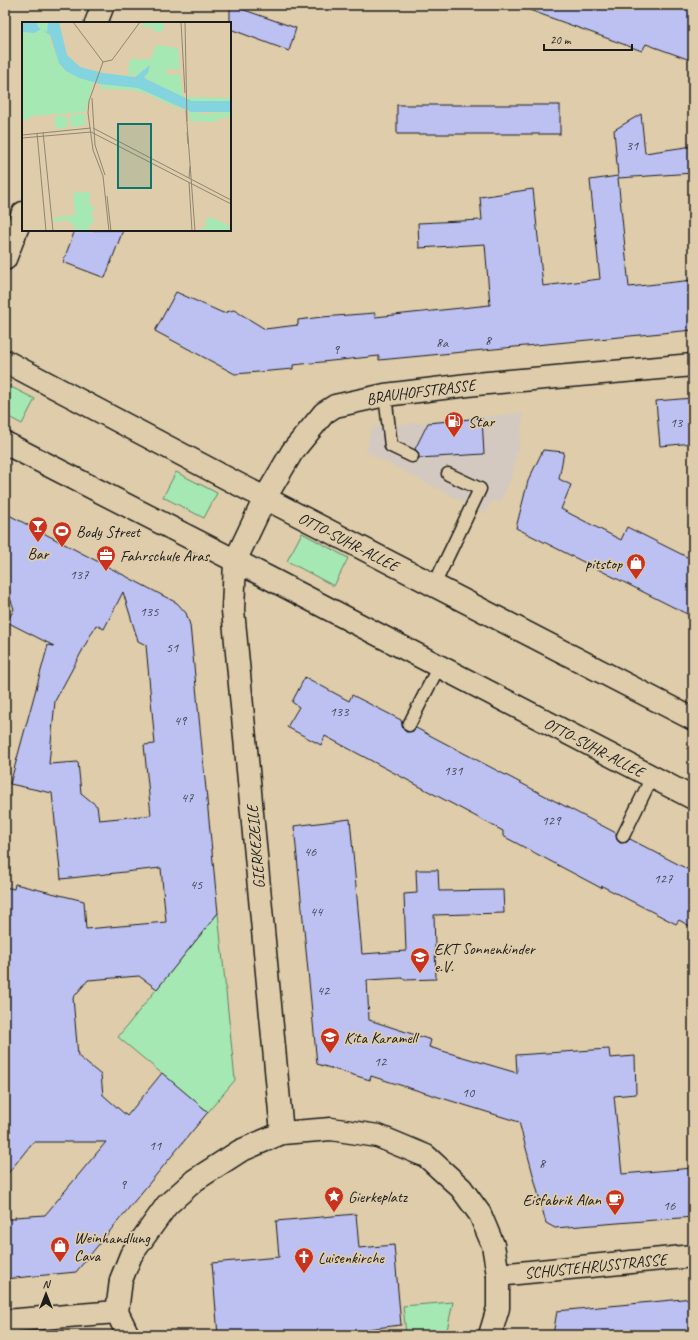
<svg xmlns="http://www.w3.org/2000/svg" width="698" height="1340" font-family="Caveat,sans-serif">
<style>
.built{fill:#d4c9c0}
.green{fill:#a5e8b3;stroke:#608268}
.building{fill:#bcc1f2;stroke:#1c1c1c;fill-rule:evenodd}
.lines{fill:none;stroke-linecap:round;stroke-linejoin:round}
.service-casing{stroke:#1c1c1c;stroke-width:15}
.minor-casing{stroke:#1c1c1c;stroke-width:25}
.secondary-casing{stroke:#1c1c1c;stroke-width:25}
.service{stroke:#deccaa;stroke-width:12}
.minor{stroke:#deccaa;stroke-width:22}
.secondary{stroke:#deccaa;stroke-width:22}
.labels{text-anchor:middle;stroke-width:3.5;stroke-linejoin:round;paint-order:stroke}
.number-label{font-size:14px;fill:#444552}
.street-label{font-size:16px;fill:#1c1c1c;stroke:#deccaa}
.poi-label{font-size:16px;fill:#1c1c1c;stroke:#deccaa;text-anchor:start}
.inset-road{fill:none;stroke:#908671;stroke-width:1}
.view{fill:#0f766e;fill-opacity:0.15;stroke:#0f766e;stroke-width:2}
.inset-edge{fill:none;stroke:#1c1c1c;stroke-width:2}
</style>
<rect width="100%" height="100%" fill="#deccaa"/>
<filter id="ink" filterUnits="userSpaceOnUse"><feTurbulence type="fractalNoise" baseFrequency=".025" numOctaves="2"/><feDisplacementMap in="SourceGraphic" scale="8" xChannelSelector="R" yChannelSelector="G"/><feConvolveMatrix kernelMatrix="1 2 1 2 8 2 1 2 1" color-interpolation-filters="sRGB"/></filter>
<g filter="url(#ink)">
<path class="built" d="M523 413 519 447 511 479 500 503 492 500 485 513 366 452 372 427Z"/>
<g class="green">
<path d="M5 384 35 399 22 424 5 415Z"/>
<path d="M176 472 217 493 204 518 163 497Z"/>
<path d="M302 533 348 558 334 586 287 561Z"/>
<path d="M218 913 235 1080 208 1112 118 1037Z"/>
<path d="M453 1302 447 1330 443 1335H391L406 1334 403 1306Z"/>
</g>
<g class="building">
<path d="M230 5 296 28 289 51 230 29Z"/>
<path d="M524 5H693V61L646 44 642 51 524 8Z"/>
<rect x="397" y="105" width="163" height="29"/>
<path d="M641 114 645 153 693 146V173L618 178 629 287 693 280V330L379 360V356L293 365V369L235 374 155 331 176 292 223 313 234 310 265 329 298 325V320L322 317 375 313V317L490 305 485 244 419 248 418 223 482 220 480 197 533 189 543 286 600 279 590 180 618 176 614 130Z"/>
<path d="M75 230H123L105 278 63 262Z"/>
<path d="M693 398V443L660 446 656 401Z"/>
<path d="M482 418 484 454 419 458 418 452 415 449 428 423Z"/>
<path d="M543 450 564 452 559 479 571 485 561 509 621 540 627 527 693 560V617L516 528 528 481Z"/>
<path d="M5 513 177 603 186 613 190 625 218 913 157 989 139 976 88 980 73 998 78 1056 101 1075 103 1095 127 1116 162 1073 208 1112 76 1272 5 1279V1219H15V1217L45 1215 106 1142H33L5 1177V887L14 889 15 884 84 901 86 929 166 922 161 868 61 879 52 793 10 784 48 645 54 646 7 622 14 609 9 595 8 583 5 582ZM123 592 138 641 146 645 155 744 144 745 151 815 99 820 97 806 81 793 78 762 49 764 55 701 96 625 104 629Z"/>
<path d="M305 677 349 701 352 695 401 720 403 729 406 732 413 731 416 728 616 833 617 840 620 843 627 842 630 839 693 872V928L679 920 676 924 602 886 601 888 503 836V831L325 736 321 745 287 727 299 707 292 702Z"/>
<path d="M350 819 362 954 406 951 404 894 417 893 416 870H438L439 891 503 890 504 913 434 915 436 979 405 980 402 978 367 980 369 1020 431 1040 429 1047 517 1073 516 1055 609 1049 610 1058 635 1056 636 1094 614 1096 622 1174 693 1168V1217L555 1228 546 1223 519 1122 371 1076 370 1080 317 1064 294 826Z"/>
<path d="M356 1214 359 1248 394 1245 401 1325 367 1329V1335H218L212 1263 279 1257 276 1221Z"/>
<path d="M693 1298V1335H553L557 1311Z"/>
</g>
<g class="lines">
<defs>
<g id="service">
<path d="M385 395 391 446 412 456"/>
<path d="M434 585 480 489 448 474"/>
<path d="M409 725 439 666"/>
<path d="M623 836 652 777"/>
</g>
<g id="minor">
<path d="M96 23 103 5"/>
<path d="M5 259 23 213"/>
<path id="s1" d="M282 1133 233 610 235 561 265 498 292 452 324 413 335 406 385 395 476 384 693 365"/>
<path id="s2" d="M498 1275 693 1256"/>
<path d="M5 1321 117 1312"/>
<path d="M128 1335 117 1312 121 1280 131 1255 167 1205 195 1180 240 1151 282 1133 331 1129 378 1136 426 1156 461 1188 480 1214 493 1245 498 1275V1308L490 1335"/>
</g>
<g id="secondary">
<path id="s3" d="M5 361 232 481 693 719"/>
<path id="s4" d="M5 443 271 579 693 798"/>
</g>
</defs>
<use href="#service" class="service-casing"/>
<use href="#minor" class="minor-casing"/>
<use href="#secondary" class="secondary-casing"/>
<use href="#service" class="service"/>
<use href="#minor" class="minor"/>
<use href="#secondary" class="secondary"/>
</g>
</g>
<defs>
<symbol id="fuel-pin" viewBox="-11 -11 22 30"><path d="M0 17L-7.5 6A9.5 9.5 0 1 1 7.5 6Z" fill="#c8321e" stroke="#deccaa"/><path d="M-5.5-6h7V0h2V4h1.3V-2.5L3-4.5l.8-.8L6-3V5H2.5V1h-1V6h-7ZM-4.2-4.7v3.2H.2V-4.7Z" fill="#fff"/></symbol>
<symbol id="bar-pin" viewBox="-11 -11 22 30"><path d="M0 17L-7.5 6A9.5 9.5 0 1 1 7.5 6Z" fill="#c8321e" stroke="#deccaa"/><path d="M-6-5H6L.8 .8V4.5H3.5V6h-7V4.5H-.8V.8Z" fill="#fff"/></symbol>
<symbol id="stadium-pin" viewBox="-11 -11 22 30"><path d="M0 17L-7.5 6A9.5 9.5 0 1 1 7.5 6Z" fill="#c8321e" stroke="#deccaa"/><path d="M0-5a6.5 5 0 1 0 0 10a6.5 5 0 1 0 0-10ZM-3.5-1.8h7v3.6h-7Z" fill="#fff"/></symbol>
<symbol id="office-pin" viewBox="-11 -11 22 30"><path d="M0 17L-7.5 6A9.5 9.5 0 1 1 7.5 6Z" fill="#c8321e" stroke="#deccaa"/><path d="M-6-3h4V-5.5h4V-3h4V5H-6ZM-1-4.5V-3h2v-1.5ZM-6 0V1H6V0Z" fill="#fff"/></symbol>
<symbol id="shop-pin" viewBox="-11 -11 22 30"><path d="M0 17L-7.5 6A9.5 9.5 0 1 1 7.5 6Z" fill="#c8321e" stroke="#deccaa"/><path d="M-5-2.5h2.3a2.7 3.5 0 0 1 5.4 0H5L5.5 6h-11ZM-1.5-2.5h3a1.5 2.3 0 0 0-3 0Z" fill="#fff"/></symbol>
<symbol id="school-pin" viewBox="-11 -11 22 30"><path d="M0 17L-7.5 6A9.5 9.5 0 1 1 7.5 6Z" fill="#c8321e" stroke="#deccaa"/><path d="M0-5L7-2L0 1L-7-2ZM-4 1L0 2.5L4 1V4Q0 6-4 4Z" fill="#fff"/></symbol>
<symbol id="sight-pin" viewBox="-11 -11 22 30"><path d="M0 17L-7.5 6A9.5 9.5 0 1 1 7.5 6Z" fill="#c8321e" stroke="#deccaa"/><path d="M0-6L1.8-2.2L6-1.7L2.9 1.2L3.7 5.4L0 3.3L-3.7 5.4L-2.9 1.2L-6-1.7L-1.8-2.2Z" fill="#fff"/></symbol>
<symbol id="cafe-pin" viewBox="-11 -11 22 30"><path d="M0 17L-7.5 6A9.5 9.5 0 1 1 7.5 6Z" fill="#c8321e" stroke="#deccaa"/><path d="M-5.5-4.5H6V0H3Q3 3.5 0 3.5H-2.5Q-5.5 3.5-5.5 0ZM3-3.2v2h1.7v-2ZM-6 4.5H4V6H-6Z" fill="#fff"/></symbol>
<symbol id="church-pin" viewBox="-11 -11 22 30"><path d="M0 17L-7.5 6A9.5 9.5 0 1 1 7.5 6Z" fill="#c8321e" stroke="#deccaa"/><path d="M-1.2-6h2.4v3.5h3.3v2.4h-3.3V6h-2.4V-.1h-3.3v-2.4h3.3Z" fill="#fff"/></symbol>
</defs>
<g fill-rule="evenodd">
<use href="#fuel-pin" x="443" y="410" width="22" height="30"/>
<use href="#bar-pin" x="27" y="515" width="22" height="30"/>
<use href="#stadium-pin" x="51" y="520" width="22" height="30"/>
<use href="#office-pin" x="95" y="544" width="22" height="30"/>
<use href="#shop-pin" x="625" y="552" width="22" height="30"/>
<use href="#school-pin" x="409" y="946" width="22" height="30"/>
<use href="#school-pin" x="319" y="1026" width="22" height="30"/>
<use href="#sight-pin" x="323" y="1185" width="22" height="30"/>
<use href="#cafe-pin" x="604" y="1188" width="22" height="30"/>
<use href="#shop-pin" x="49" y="1235" width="22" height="30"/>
<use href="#church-pin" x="293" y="1246" width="22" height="30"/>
</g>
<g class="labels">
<g class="number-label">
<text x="632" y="150">31</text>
<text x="488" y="345">8</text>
<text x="442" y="347">8a</text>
<text x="336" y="354">9</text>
<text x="676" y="427">13</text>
<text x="79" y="579">137</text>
<text x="149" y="616">135</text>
<text x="172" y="652">51</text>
<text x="339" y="716">133</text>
<text x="180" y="725">49</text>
<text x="453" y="775">131</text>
<text x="187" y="802">47</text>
<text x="551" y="825">129</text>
<text x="310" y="856">46</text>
<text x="663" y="883">127</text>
<text x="196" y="889">45</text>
<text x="316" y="916">44</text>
<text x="323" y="995">42</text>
<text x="380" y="1066">12</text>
<text x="468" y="1097">10</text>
<text x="155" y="1150">11</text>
<text x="542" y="1168">8</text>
<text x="123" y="1189">9</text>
<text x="669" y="1210">16</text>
</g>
<g class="street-label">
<text dy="6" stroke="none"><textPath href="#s1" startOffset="848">BRAUHOFSTRASSE</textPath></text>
<text dy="6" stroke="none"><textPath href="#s3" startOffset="388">OTTO-SUHR-ALLEE</textPath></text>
<text dy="6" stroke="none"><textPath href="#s4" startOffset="663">OTTO-SUHR-ALLEE</textPath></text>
<text transform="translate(255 847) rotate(-95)" y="6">GIERKEZEILE</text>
<text dy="6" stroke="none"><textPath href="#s2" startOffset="98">SCHUSTEHRUSSTRASSE</textPath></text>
</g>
<g class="poi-label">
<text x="468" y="427">Star</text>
<text x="76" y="537">Body Street</text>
<text x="38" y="559" text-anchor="middle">Bar</text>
<text x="120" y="561">Fahrschule Aras</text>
<text x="622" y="569" text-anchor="end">pitstop</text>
<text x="434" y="954">EKT Sonnenkinder<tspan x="434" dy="18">e.V.</tspan></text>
<text x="344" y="1043">Kita Karamell</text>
<text x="348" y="1202">Gierkeplatz</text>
<text x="601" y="1205" text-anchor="end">Eisfabrik Alan</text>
<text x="74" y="1243">Weinhandlung<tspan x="74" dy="18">Cava</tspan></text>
<text x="318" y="1263">Luisenkirche</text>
</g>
</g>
<g transform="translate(22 22)">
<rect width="209" height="209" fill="#deccaa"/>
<path d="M0 0H26L28 18 39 44 54 54 72 60 63 90 8 94 6 98H0ZM123 0 142 1 141 9 132 10V5H120ZM134 23 156 26 158 47H145V53L158 52 161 76 123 56 127 43 117 53H106L108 37H129ZM78 62 116 66 138 74 162 90 126 72 110 68 79 67ZM166 75 209 76V79L179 81 166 78ZM167 89 182 92 209 90V95L195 97 194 100 168 99ZM63 92V103L49 105 48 93ZM32 100a7 7 0 1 1 14 0a7 7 0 1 1-14 0ZM68 170 67 182 73 186 69 192 72 199 66 206 69 209H51L53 204 45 198 32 200 31 196 53 193 51 171ZM189 195 208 204 205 209H176L184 204V197Z" fill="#a5e8b3"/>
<path d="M0 0H14L17 6 25 10 26 0H37L45 33 58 45 81 51 113 55 128 43 126 51 122 55 124 57 170 79H209V90H169L116 66 78 62 57 56 44 49 37 41 28 13 19 7 12 11 0 10Z" fill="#84d4df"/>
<path class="inset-road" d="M51 0 81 40 67 79 66 91 71 128 81 154 87 209M159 0 163 71M163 0 165 99M81 40 90 38 118 0M70 76 73 123 83 153M164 88 173 209M71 106 209 178M21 110 31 209M165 110 166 122M15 111 24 209M0 113 69 106M0 116 69 110 209 182M167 156 168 144M167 160 170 209M85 174 89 209"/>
<path class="view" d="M96 102H129V166H96Z"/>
<rect width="209" height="209" class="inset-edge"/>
</g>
<rect width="698" height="1340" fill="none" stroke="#deccaa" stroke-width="20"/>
<rect x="10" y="10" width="678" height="1320" fill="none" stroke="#1c1c1c" stroke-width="1.5" filter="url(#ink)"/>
<g transform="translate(46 1294)" stroke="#deccaa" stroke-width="3" paint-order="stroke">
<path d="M0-3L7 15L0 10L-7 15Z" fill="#1c1c1c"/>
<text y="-6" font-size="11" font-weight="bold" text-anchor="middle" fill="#1c1c1c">N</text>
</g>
<path d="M544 44v6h88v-6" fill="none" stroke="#1c1c1c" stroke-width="2"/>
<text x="550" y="44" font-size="12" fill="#1c1c1c" stroke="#deccaa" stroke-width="3" paint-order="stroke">20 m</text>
</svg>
